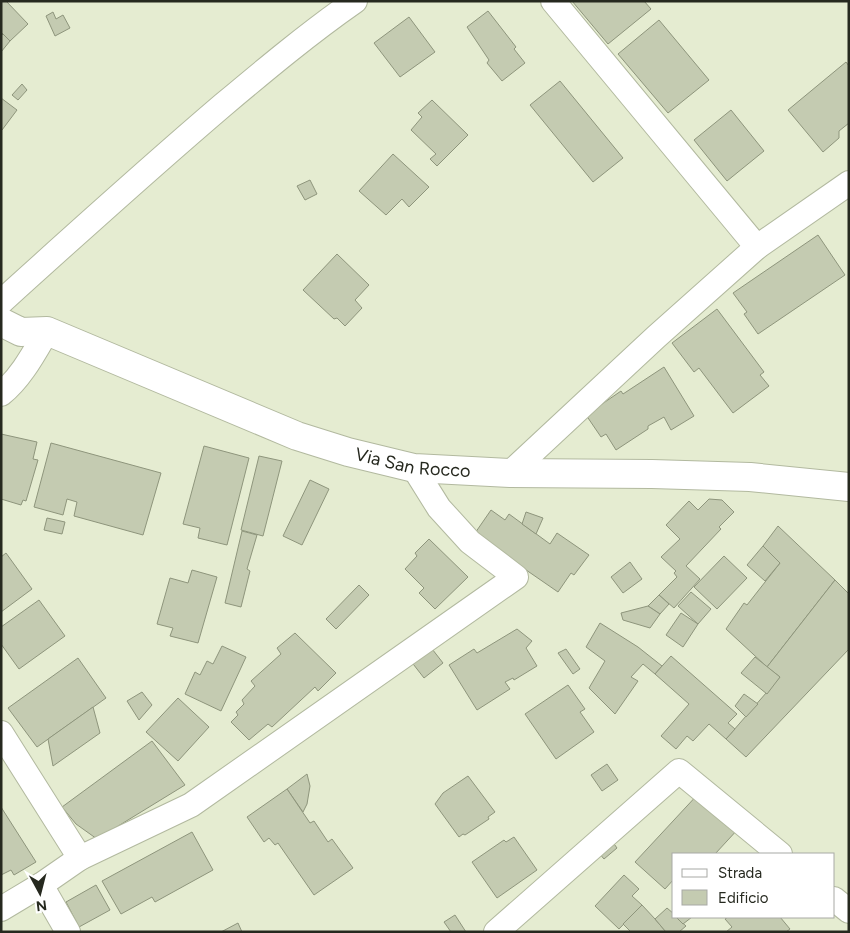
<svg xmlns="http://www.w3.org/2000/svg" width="850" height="933" font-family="Figtree,sans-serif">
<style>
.building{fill:#c4cbb1;stroke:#8e957c}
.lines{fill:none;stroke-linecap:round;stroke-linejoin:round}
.street-casing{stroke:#b2b99f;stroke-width:26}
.secondary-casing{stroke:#b2b99f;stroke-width:30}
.street{stroke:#fff;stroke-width:24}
.secondary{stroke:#fff;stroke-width:28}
.labels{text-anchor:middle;stroke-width:4.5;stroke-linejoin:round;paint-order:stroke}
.street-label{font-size:18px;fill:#26291f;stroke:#fff}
</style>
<rect width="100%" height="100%" fill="#e5ecd1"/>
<g class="building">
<path d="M1 1H6L28 24 10 41 1 32Z"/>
<path d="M572 1H644L651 9 608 44Z"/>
<path d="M488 11 516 47 514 49 525 63 502 81 487 63 489 60 467 27Z"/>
<path d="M53 12 56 19 63 15 70 28 55 36 46 16Z"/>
<path d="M409 17 435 52 400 77 374 43Z"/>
<path d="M659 20 709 80 668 113 618 54Z"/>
<path d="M3 34 10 41 1 52V36Z"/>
<path d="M846 62 849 66V123L839 131V138L823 152 788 110Z"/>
<path d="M560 81 623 158 593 182 530 105Z"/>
<path d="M22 84 27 90 18 100 12 95Z"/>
<path d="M1 98 17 110 2 130H1Z"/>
<path d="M432 100 468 135 437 166 430 159 436 154 411 130 422 117 418 113Z"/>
<path d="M731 110 764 151 727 181 694 140Z"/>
<path d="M393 154 429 187 409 207 402 199 386 215 359 191Z"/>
<path d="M310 180 317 194 305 200 297 186Z"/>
<path d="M818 235 845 275 758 334 744 314 747 312 733 293Z"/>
<path d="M337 254 369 285 355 300 362 308 345 326 337 318 334 319 303 290Z"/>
<path d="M717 309 764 372 760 375 769 386 733 413 699 368 694 372 672 343Z"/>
<path d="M664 367 694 416 671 430 664 417 648 426V429L616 450 606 434 601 437 586 415 621 391 623 394Z"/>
<path d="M1 434 37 442 33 459 38 460 26 501 23 500 21 505 1 499Z"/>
<path d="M51 443 161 473 143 535 74 516 77 502 67 499 63 515 34 507Z"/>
<path d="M204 446 249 458 227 545 198 538 200 528 183 524Z"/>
<path d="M259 456 282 461 263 536 241 530Z"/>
<path d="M310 480 329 489 302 545 283 536Z"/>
<path d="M709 499 722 500 734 512 719 527 721 529 686 566 700 579 674 608 659 595 677 577 674 573 676 571 661 557 680 539 666 525 689 501 698 510Z"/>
<path d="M491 510 505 520 509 514 550 544 557 533 589 555 574 575 571 573 558 592 516 563 473 536Z"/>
<path d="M526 512 543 518 536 534 522 524Z"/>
<path d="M47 518 65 522 62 534 44 530Z"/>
<path d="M778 526 835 580 767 667 726 629 744 603 747 605 780 563 763 546Z"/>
<path d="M242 531 257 535 247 569 250 571 241 607 225 603Z"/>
<path d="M429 539 468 577 435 609 419 593 424 588 405 569 417 556 415 553Z"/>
<path d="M763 546 780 563 765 581 747 565Z"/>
<path d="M6 553 32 589 1 612V557Z"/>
<path d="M724 556 747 578 717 609 694 587Z"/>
<path d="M630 562 642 579 623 593 611 577Z"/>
<path d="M192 570 217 577 198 643 170 636 173 628 157 624 170 578 188 583Z"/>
<path d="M835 580 849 594V649L746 757 726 739 780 677 767 667Z"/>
<path d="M359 585 369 595 336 629 326 619Z"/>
<path d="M691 592 711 609 698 624 678 606Z"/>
<path d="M659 595 669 604 660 614 648 606Z"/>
<path d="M39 600 65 636 19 669 1 644V627Z"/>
<path d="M648 606 660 614 650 628 623 620 621 613Z"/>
<path d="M681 613 698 624 683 647 666 635Z"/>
<path d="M600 623 638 647 662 666 655 674 643 664 631 677 638 681 615 714 589 688 605 661 586 647Z"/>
<path d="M517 629 532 641 526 648 537 666 514 680 513 678 505 682 510 689 477 710 449 665 474 649 477 653Z"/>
<path d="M295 633 336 673 318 691 315 687 272 727 268 724 249 740 231 722 238 715 236 712 244 704 242 700 255 686 251 681 281 654 277 648Z"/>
<path d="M429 645 443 663 424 678 410 660Z"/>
<path d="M222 646 246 657 221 711 185 694 195 672 200 675 207 661 213 664Z"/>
<path d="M566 649 580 669 573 674 558 653Z"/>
<path d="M671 656 737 714 728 723 735 729 726 739 709 724 693 741 687 736 676 749 661 736 689 704 655 674Z"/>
<path d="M755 657 780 677 767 694 741 673Z"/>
<path d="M78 658 106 698 37 747 8 708Z"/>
<path d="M568 685 585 709 580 712 594 732 556 759 525 714Z"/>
<path d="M142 692 152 705 139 720 127 701Z"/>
<path d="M744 694 758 704 746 717 735 706Z"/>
<path d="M178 698 209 727 178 761 146 732Z"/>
<path d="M93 707 100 733 53 766 48 739Z"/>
<path d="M152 741 185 785 97 839 76 824 62 807Z"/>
<path d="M607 764 618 780 602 791 591 775Z"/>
<path d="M307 774 310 786 307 804 303 812 287 789Z"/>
<path d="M468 776 495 812 488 817 489 819 465 835 463 834 459 837 435 804 443 793Z"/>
<path d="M287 789 310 823 314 821 328 842 332 839 353 868 314 895 278 843 275 845 269 838 264 842 247 817Z"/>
<path d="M700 792 739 828 715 854H674V879L665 889 635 862Z"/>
<path d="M1 807 36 862 14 875 11 870 1 875Z"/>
<path d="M192 832 213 870 155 902 152 897 121 914 102 881Z"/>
<path d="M514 837 537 870 497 898 472 862 504 840 506 842Z"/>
<path d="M612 841 617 848 604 859 598 852Z"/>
<path d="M624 875 639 889 632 896 642 905 619 929 595 906Z"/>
<path d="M96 885 110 910 79 927 66 902Z"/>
<path d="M642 905 655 919 666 932H631L623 924Z"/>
<path d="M667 908 674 914V917H676L686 926 679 932H666L655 919Z"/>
<path d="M455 915 466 932H451L444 922Z"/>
<path d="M676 917H692L683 924Z"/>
<path d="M728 917H780L790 929 786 932H726L732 927 725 919Z"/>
<path d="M238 923 242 932H221Z"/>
</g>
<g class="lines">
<defs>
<g id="street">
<path d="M553 1 757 247"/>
<path d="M1 302C75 235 148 169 223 105 266 69 309 33 355 1"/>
<path d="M1 394C21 378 34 353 47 331"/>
<path d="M510 473 656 337 757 247 849 183"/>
<path d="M1 733 80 858"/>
<path d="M41 885 68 932"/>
<path d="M834 899 849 911"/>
<path d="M1 909 41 885 80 858 191 805 516 577 470 542 439 508 414 468"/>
<path d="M496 932 679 771 780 854"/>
</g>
<g id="secondary">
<path id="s1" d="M1 322 21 332 47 331 297 436 348 452 414 468 510 473 652 474 750 477 849 487"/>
</g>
</defs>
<use href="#street" class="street-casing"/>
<use href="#secondary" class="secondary-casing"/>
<use href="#street" class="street"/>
<use href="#secondary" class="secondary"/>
</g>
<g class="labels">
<g class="street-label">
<text dy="6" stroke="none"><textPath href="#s1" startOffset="439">Via San Rocco</textPath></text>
</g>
</g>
<rect width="850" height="933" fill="none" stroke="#26291f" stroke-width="5"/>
<rect x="672" y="853" width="162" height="65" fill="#ffffff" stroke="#a8a9a5"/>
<rect x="682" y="869" width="25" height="8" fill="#ffffff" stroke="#a8a9a5"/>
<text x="718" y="878" font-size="15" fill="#26291f">Strada</text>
<rect x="682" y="890" width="25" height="15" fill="#c4cbb1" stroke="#a8a9a5"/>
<text x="718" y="903" font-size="15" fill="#26291f">Edificio</text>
<g transform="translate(40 893) rotate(173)" stroke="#ffffff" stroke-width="4" paint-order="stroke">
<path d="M0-4L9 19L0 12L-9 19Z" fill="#26291f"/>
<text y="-8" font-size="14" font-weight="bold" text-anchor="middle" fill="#26291f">N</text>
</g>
</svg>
